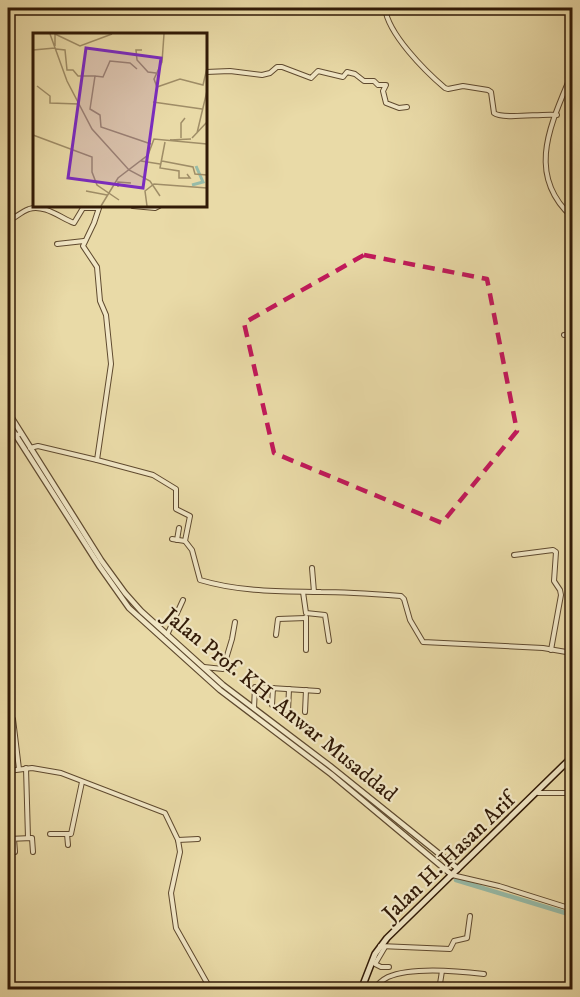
<svg xmlns="http://www.w3.org/2000/svg" width="580" height="997" font-family="'IM FELL DW Pica',serif">
<style>
.lines{fill:none;stroke-linecap:round;stroke-linejoin:round}
.canal{stroke:#97bba8;stroke-width:4.5}
.minor-casing{stroke:#5f4a2f;stroke-width:6}
.tertiary-casing{stroke:#5f4a2f;stroke-width:7}
.secondary-casing{stroke:#311a07;stroke-width:8}
.minor{stroke:#f1e7c6;stroke-width:4}
.tertiary{stroke:#f1e7c6;stroke-width:4.5}
.secondary{stroke:#f1e7c6;stroke-width:5}
.marked{fill:none;stroke:#c2185b;stroke-width:4.5;stroke-dasharray:12 8;stroke-linejoin:round}
.labels{text-anchor:middle;stroke-width:4.5;stroke-linejoin:round;paint-order:stroke}
.street-label{font-size:22px;fill:#311a07;stroke:#f1e7c6}
.inset-river{fill:none;stroke:#97bba8;stroke-width:3}
.inset-road{fill:none;stroke:#9f8d67;stroke-width:1.5}
.view{fill:#7b2cbf;fill-opacity:0.15;stroke:#7b2cbf;stroke-width:3}
.inset-edge{fill:none;stroke:#311a07;stroke-width:3}
</style>
<rect width="100%" height="100%" fill="#e9daa7"/>
<filter id="stains"><feTurbulence type="fractalNoise" baseFrequency=".00333" numOctaves="4"/><feColorMatrix values="0 0 0 0 .2 0 0 0 0 .09 0 0 0 0 .02 0 0 0 .5 -.17"/></filter>
<radialGradient id="worn" r=".72"><stop offset=".6" stop-color="#630" stop-opacity="0"/><stop offset="1" stop-color="#630" stop-opacity=".3"/></radialGradient>
<g class="lines">
<path class="canal" d="M456 880 572 915"/>
<defs>
<g id="minor">
<path d="M385 8C388 34 425 71 445 88L448 89 463 86 488 90 491 92 494 113C502 120 543 113 557 115"/>
<path d="M206 72 230 71 262 75 270 73 277 67H282L311 78 318 71 343 77 347 72 355 74 364 81H374L378 85H386L383 91 386 103 399 108 407 107"/>
<path d="M572 73C551 124 525 174 572 217"/>
<path d="M133 206 155 208 159 206"/>
<path d="M8 221C15 218 21 212 29 209 44 204 61 218 74 223L83 208H99L94 223 83 246 97 267 100 301 106 315 111 364 97 460 153 475 176 489V509L190 516 185 541 192 550 200 580C240 592 279 591 321 592 347 592 374 594 401 596L404 599 410 620 423 642 543 648 572 653"/>
<path d="M57 244 84 241"/>
<path d="M564 335 572 334"/>
<path d="M8 434 16 436 21 433"/>
<path d="M30 448 38 446 97 460"/>
<path d="M172 539 185 541"/>
<path d="M177 540 179 528"/>
<path d="M514 555 553 550 556 552 554 581 560 590 561 595 551 650"/>
<path d="M312 568 314 592"/>
<path d="M303 592 306 613 325 615 329 641"/>
<path d="M306 617V650"/>
<path d="M167 635 183 600"/>
<path d="M276 635 278 619 306 618"/>
<path d="M204 667 223 669 232 639 235 622"/>
<path d="M272 705 273 688"/>
<path d="M254 708 255 687 318 691"/>
<path d="M288 711 289 689"/>
<path d="M305 712 306 690"/>
<path d="M8 716 13 719 19 769"/>
<path d="M26 768 28 838"/>
<path d="M8 771 32 768 61 773 165 813 178 840 180 852 171 893 176 928 211 990"/>
<path d="M538 793H572"/>
<path d="M50 834H71L82 782"/>
<path d="M67 834 68 845"/>
<path d="M8 839 32 838 33 852"/>
<path d="M14 839 15 852"/>
<path d="M178 840 198 839"/>
<path d="M452 875 499 886 572 909"/>
<path d="M380 946 450 949 454 941 467 938 470 916"/>
<path d="M385 947 375 964 381 967H389"/>
<path d="M373 990C377 985 382 980 388 977 411 967 459 971 484 974"/>
<path d="M439 990 442 971"/>
</g>
<g id="tertiary">
<path d="M8 412 101 560 125 593 141 611 223 685 330 766 458 869"/>
<path d="M8 423 100 567 129 608 220 690 331 774 452 875"/>
</g>
<path id="secondary" d="M361 990 375 954 387 938 572 757"/>
</defs>
<use href="#minor" class="minor-casing"/>
<use href="#tertiary" class="tertiary-casing"/>
<use href="#secondary" class="secondary-casing"/>
<use href="#minor" class="minor"/>
<use href="#tertiary" class="tertiary"/>
<use href="#secondary" class="secondary"/>
</g>
<path class="marked" d="M364 255 487 279 517 431 442 523 274 453 244 323Z"/>
<g class="labels">
<g class="street-label">
<text transform="translate(281 704) rotate(39)" y="8">Jalan Prof. KH. Anwar Musaddad</text>
<text transform="translate(448 856) rotate(-44)" y="8">Jalan H. Hasan Arif</text>
</g>
</g>
<g transform="translate(33 33)">
<rect width="174" height="174" fill="#e9daa7"/>
<path class="inset-river" d="M159 152 170 149 163 133"/>
<path class="inset-road" d="M17 1 34 48 59 96 96 137 117 148 127 163M131 1 129 29 121 46 124 54 147 46 170 52 174 35M22 13V1L47 13 79 1M23 16 32 17 34 37H40L45 43H62L57 76 67 82 68 94 118 111M0 17 22 15M109 17H103L104 27 115 39 123 40M62 43 70 44 77 28 97 30 104 36M4 53 17 63V70L46 71M120 69 169 76M164 100 174 58M0 102 59 124V139L64 152 86 167M148 105V90L152 85M159 105 174 89M137 107 158 106M132 109 127 135 146 138V145H157L154 141M108 128 127 131M129 128 160 134 162 141 174 142M85 154V149L98 150M53 158 74 162M68 173 85 145 115 122 121 106 174 111M114 173 112 158 121 151 174 155"/>
<path class="view" d="M53 15 128 25 110 155 35 145Z"/>
<rect width="174" height="174" class="inset-edge"/>
</g>
<rect width="580" height="997" fill="none" stroke="#e9daa7" stroke-width="30"/>
<rect x="9" y="9" width="562" height="979" fill="none" stroke="#311a07" stroke-width="3"/>
<rect x="15" y="15" width="550" height="967" fill="none" stroke="#311a07" stroke-width="1.5"/>
<rect width="100%" height="100%" filter="url(#stains)"/>
<rect width="100%" height="100%" fill="url(#worn)"/>
</svg>
